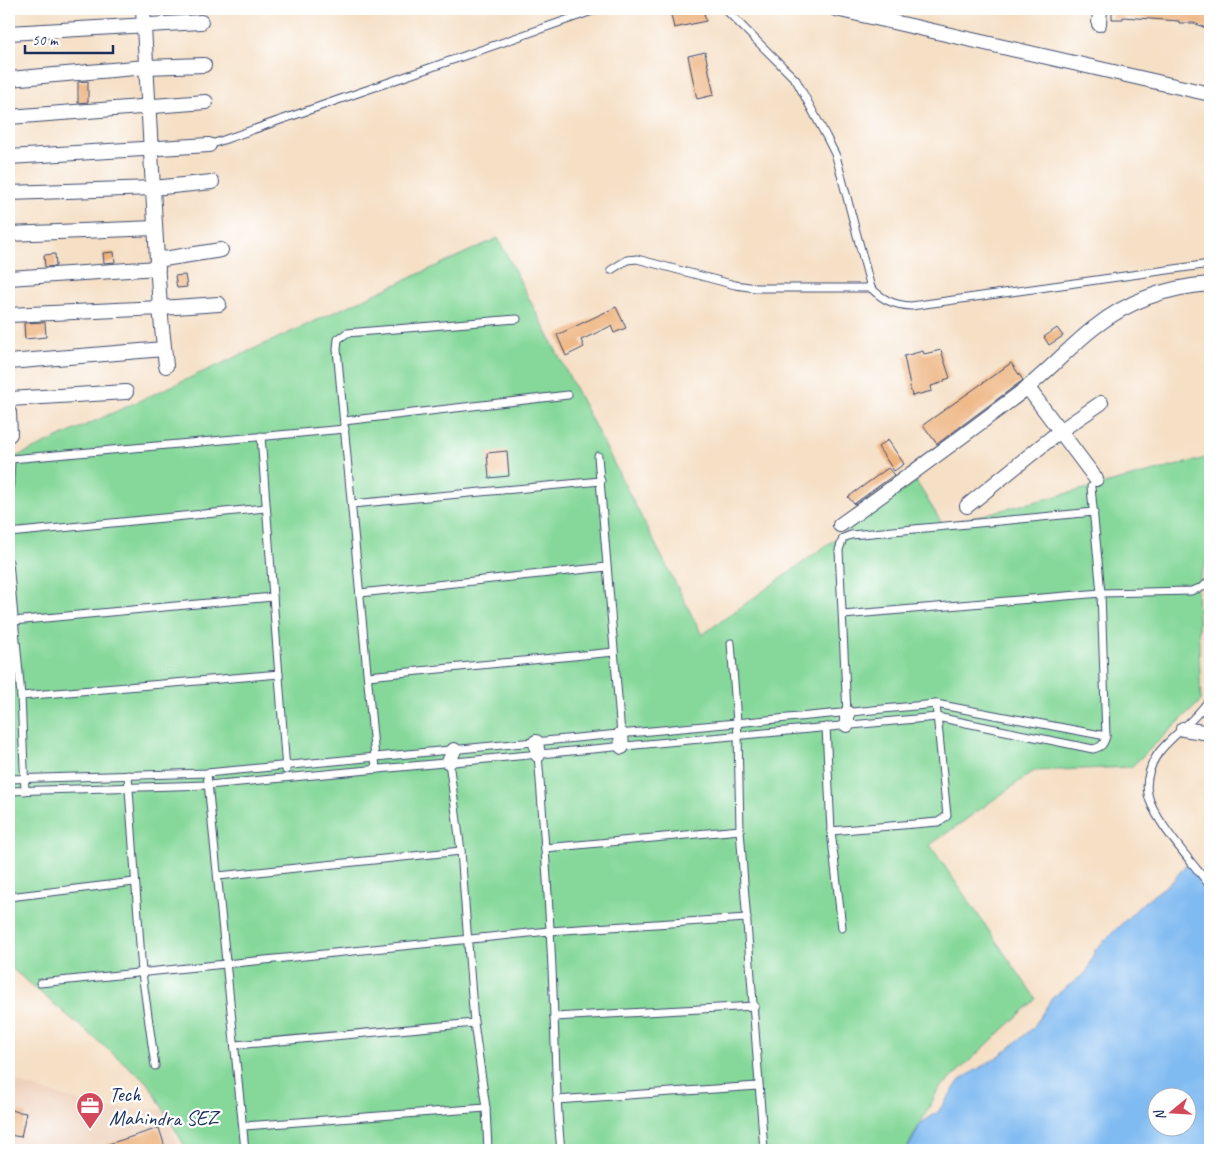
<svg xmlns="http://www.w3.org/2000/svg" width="1219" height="1159" font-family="Caveat,sans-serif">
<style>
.built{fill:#eed1bc}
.green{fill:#85d89a;stroke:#50847c}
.water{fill:#7fbaf1;stroke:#4d74a8;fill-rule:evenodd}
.building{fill:#edb17b}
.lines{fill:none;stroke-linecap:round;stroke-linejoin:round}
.service-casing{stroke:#3c496d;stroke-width:9}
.minor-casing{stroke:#3c496d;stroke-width:16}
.service{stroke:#fff;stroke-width:7}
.minor{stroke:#fff;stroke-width:14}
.labels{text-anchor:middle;stroke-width:4.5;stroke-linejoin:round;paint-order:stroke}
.poi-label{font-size:21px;fill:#1b2f5e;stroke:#fff;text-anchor:start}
</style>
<rect width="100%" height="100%" fill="#fff"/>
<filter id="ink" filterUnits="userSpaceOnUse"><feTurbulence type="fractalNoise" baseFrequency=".02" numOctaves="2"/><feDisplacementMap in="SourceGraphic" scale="10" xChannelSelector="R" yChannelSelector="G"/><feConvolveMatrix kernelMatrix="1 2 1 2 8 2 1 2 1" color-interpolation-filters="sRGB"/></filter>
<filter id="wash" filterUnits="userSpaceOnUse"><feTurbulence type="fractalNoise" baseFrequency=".0096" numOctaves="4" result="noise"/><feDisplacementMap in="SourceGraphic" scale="20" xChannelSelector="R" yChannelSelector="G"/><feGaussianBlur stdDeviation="1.12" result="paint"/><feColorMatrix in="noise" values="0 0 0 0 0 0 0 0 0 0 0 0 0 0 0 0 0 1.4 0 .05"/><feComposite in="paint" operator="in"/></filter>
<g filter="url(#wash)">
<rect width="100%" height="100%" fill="#f5dfc5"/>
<path class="built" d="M9 1080 104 1109H164L180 1150H9Z"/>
<path class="green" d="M498 238 702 635 916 481 943 525 1210 457V551L1197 586 1201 701 1131 767 1034 771 930 845 1036 999 938 1090 906 1150H187L149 1084 9 966V460Z"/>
<path class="water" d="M1190 859 1210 886V1150H907L921 1123 938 1112 960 1080 1002 1054 1033 1028 1052 998 1087 972 1095 950 1143 903 1174 880ZM1156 1096H1186V1126H1156Z"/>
<g id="blocks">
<g class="building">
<path d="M680 9H703L706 21 674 28 670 11Z"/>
<path d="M1112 9H1210V30L1194 23H1179V21L1123 17V19H1112Z"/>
<path d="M705 52 714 95 697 99 688 56Z"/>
<path d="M88 81V102L78 103V82Z"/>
<path d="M114 252 115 262 104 263 103 253Z"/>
<path d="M55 254 56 266 45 267 44 255Z"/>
<path d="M185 275 187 287 177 288 175 276Z"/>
<path d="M616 307 626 328 614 333 611 326 581 340 584 347 566 356 557 335Z"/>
<path d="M45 322 46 337 25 339 24 323Z"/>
<path d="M1057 328 1063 336 1049 345 1044 337Z"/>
<path d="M941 350 950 378 944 380V382L931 386 932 391 912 396 904 356 923 351 924 354Z"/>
<path d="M1011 363 1023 380 937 444 923 425Z"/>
<path d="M888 440 904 464 894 471 878 447Z"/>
<path d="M507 451 509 476 489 478 487 453Z"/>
<path d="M888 468 894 475 854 504 848 497Z"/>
<path d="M9 1110 26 1113 21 1137 9 1135Z"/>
<path d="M159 1128 166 1150H96V1148Z"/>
</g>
</g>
</g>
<g filter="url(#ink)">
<use href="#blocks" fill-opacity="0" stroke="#3c496d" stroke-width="1"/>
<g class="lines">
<defs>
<g id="service">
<path d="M725 9 796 80 826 136 836 156 871 288C883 300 894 305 911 306L1210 264"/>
<path d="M209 145 598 9"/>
<path d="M611 270 627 260 637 259 735 285 756 288H871"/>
<path d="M344 421 568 395"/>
<path d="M261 436 286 770"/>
<path d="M598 456 621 734"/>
<path d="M9 500 11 459 345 429"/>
<path d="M352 504 601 481"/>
<path d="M9 533 266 508"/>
<path d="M9 562 21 696 25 791"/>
<path d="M360 593 607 567"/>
<path d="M843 615 1101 593 1191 591 1203 587 1210 580"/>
<path d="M13 621 273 597"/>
<path d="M731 643 738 735 740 830 764 1150"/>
<path d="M368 676 614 652"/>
<path d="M21 696 279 674"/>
<path d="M1210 698C1197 719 1176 732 1160 751 1151 762 1145 780 1148 794 1153 820 1193 863 1210 886"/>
<path d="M847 713 839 550 843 538 851 535 1094 512"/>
<path d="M826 727 831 831 842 928"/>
<path d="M538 755C545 842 551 930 554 1017 556 1062 556 1106 561 1150"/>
<path d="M449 762 461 851 474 1023 486 1108 488 1150"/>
<path d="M376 769 337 349 338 339 347 333 517 319"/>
<path d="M207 773 245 1150"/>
<path d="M128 775 142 973 155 1066"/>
<path d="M9 779 207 773 936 704 1106 736"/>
<path d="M9 791 208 785 937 717 1093 749C1102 747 1104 744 1106 736L1101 593 1091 487"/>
<path d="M831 831 938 822 947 816 936 704"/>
<path d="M545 848 740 830"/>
<path d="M218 876 461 851"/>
<path d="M9 897 134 882"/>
<path d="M40 983 549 931 747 918"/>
<path d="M554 1017 755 1006"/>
<path d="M236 1045 474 1023"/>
<path d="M556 1100 758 1086"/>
<path d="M244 1126 486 1108"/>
</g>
<g id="minor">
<path d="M143 9 157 260 221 250"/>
<path d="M836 9 1210 94"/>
<path d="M1099 24 1100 9"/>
<path d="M9 33 201 22"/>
<path d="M9 79 146 67 204 65"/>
<path d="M9 117 206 102"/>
<path d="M9 157 209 145"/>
<path d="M9 193 153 188 212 182"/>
<path d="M9 234 155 228"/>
<path d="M157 261 160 308 219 304"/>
<path d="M9 278 158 268"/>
<path d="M9 315 160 308 166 366"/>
<path d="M9 362 164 349"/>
<path d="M1028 388 1096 479"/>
<path d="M9 399 126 392"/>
<path d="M9 413 10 434"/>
<path d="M967 506 1060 431 1101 403"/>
<path d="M840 525C902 481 963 436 1024 390 1049 371 1070 346 1095 327 1128 301 1168 287 1210 284"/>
<path d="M847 725V713"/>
<path d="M1183 729 1210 733"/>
<path d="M621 734 622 747"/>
<path d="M536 742 538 755"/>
<path d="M449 762 454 750"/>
</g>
</defs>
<use href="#service" class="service-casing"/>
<use href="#minor" class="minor-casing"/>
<use href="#service" class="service"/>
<use href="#minor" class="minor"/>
</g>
</g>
<defs>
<symbol id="office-pin" viewBox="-11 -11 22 30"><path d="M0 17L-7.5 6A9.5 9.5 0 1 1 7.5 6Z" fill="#d1495b" stroke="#fff"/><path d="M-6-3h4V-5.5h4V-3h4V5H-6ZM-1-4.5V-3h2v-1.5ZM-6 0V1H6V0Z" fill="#fff"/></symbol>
</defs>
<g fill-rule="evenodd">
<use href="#office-pin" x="74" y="1090" width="32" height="43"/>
</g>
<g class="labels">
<g class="poi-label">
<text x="109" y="1101">Tech<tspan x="109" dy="24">Mahindra SEZ</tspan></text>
</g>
</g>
<rect width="1219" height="1159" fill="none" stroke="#fff" stroke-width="30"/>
<g transform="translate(1172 1112) rotate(252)"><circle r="24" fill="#ffffff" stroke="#a4acbf"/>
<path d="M0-4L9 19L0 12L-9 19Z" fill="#d1495b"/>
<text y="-8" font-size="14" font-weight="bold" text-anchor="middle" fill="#1b2f5e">N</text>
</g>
<path d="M25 45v8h88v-8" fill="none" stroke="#1b2f5e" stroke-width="2.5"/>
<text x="32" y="45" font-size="15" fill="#1b2f5e" stroke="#ffffff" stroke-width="4" paint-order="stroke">50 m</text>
</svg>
